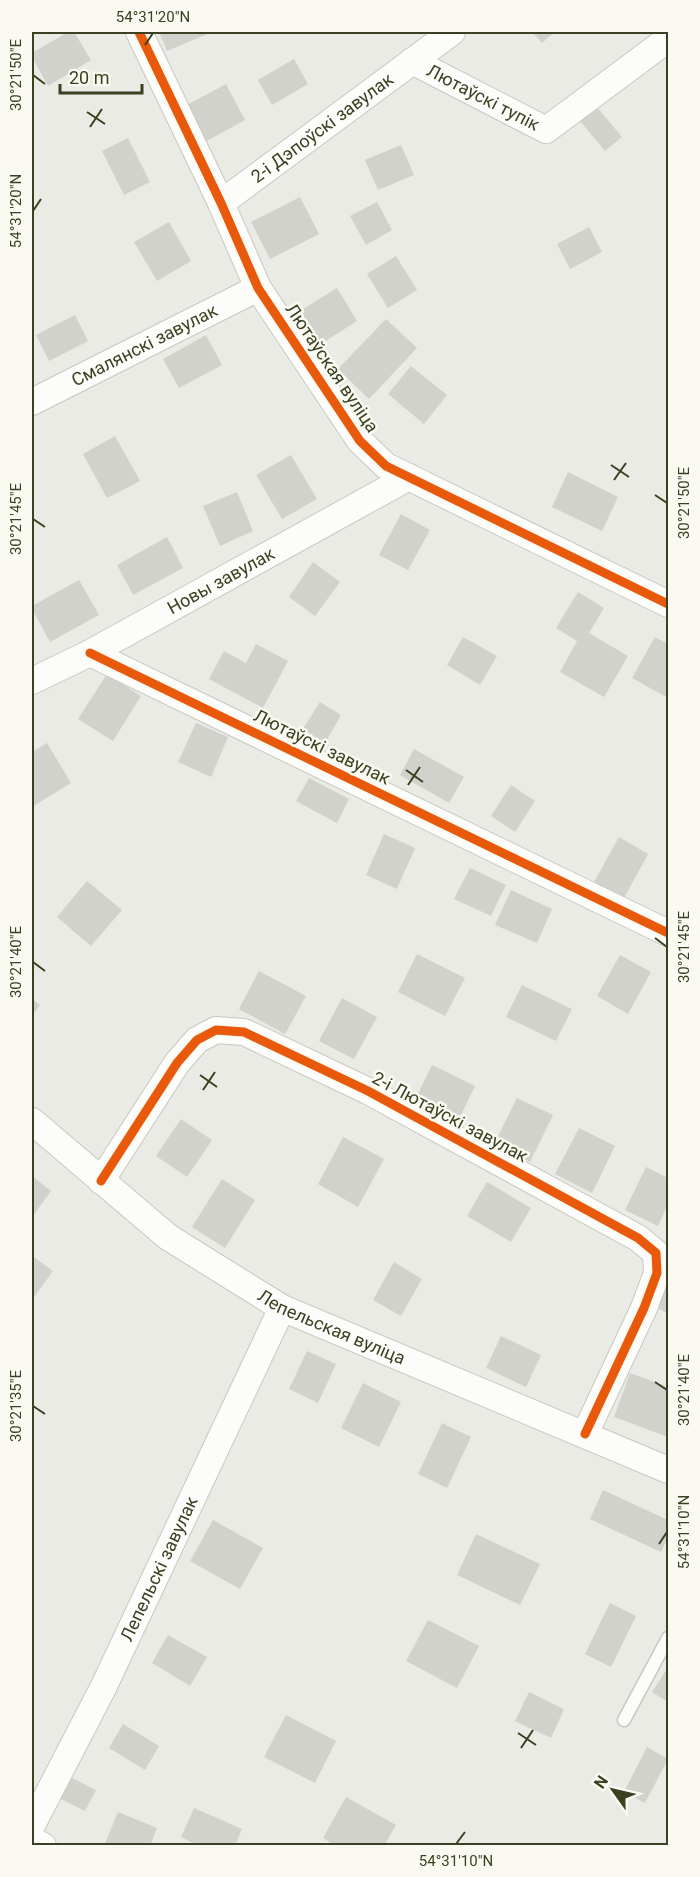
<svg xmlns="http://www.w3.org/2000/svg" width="700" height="1877" font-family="Roboto,sans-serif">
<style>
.building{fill:#d2d2cc}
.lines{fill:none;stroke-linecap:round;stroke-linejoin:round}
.service-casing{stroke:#c8c8c2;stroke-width:15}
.minor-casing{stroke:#c8c8c2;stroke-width:28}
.service{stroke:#fcfcfb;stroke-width:12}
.minor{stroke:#fcfcfb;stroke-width:26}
.cycleway-casing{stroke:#fafaf3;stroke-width:13}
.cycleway{stroke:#e8590c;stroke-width:9}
.ticks{fill:none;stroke:#3a4120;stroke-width:2}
.labels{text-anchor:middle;stroke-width:5;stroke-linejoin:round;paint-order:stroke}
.street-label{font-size:18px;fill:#3a4120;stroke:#fafaf3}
.neatline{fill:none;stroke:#3a4120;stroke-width:2}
.ticks-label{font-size:15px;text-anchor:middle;fill:#3a4120}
</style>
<rect width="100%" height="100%" fill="#ebebe5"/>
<g class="building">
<path d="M68 32H74L91 60 48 86 32 57V53Z"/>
<path d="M159 32H209L210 33 167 51Z"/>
<path d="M532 32H555L542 43Z"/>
<path d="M294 59 308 84 272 105 258 80Z"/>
<path d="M226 84 245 120 205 142 185 106Z"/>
<path d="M597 107 622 137 605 151 580 121Z"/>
<path d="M128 138 150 182 124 195 102 151Z"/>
<path d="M401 145 414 175 378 190 365 160Z"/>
<path d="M300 197 319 234 270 259 251 222Z"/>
<path d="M377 202 392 230 366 245 350 216Z"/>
<path d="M169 222 191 261 157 281 134 242Z"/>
<path d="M589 227 602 252 570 269 557 244Z"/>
<path d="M396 256 417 290 388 308 367 274Z"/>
<path d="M337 288 357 321 319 345 298 312Z"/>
<path d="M75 315 88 341 49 361 36 335Z"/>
<path d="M386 319 417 348 369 399 338 369Z"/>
<path d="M206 335 222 365 179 388 163 359Z"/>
<path d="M411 366 447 395 424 424 388 394Z"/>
<path d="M115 436 140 481 107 498 83 454Z"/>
<path d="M291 455 317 499 282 519 256 475Z"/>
<path d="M568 472 618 497 602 531 552 507Z"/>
<path d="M237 492 253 531 220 546 203 506Z"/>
<path d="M401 514 430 530 408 570 379 555Z"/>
<path d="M167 537 183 568 133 595 117 565Z"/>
<path d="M313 562 340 582 315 616 289 597Z"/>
<path d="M79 580 99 615 50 642 32 609V606Z"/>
<path d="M578 592 604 608 589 633 628 656 604 697 560 672 577 641 556 628Z"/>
<path d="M463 637 497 656 480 685 447 665Z"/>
<path d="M655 637 668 644V698L632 678Z"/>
<path d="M256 644 288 661 263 708 209 679 224 651 246 663Z"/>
<path d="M107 674 141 696 113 741 78 719Z"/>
<path d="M320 702 341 715 325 743 303 729Z"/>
<path d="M196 723 228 737 211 777 178 762Z"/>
<path d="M47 743 71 783 32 807V752Z"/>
<path d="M414 749 464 777 449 803 400 775Z"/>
<path d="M309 778 349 799 337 823 296 801Z"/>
<path d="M511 785 535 801 515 832 491 816Z"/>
<path d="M384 834 415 848 397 889 366 875Z"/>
<path d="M619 837 648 854 624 898 594 882Z"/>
<path d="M470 868 506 885 491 916 454 899Z"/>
<path d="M87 881 122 910 91 946 57 917Z"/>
<path d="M511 890 552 909 537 943 495 925Z"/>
<path d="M417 954 465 978 445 1016 398 992Z"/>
<path d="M620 955 651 972 628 1014 597 996Z"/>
<path d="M259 971 306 996 285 1034 239 1009Z"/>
<path d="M522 985 572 1009 556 1041 506 1017Z"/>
<path d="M342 998 377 1017 354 1059 319 1041Z"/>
<path d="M32 999 40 1005 32 1016Z"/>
<path d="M432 1065 475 1086 460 1117 417 1096Z"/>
<path d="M517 1098 553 1115 530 1162 494 1144Z"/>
<path d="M181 1119 212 1140 187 1177 156 1156Z"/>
<path d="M579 1128 615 1146 592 1193 555 1174Z"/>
<path d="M343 1137 384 1159 358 1207 318 1184Z"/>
<path d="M646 1167 668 1178V1204L658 1226 625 1210Z"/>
<path d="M32 1176 51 1191 32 1217Z"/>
<path d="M222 1179 255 1200 225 1248 192 1227Z"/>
<path d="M487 1182 531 1208 511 1242 467 1216Z"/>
<path d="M32 1256 53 1271 34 1297 32 1296Z"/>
<path d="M394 1262 422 1279 401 1316 373 1300Z"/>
<path d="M668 1284V1314L656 1307Z"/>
<path d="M501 1336 541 1355 526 1387 486 1368Z"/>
<path d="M307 1351 336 1364 318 1403 289 1389Z"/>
<path d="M630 1373 668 1387V1437L614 1417Z"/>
<path d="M363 1383 401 1402 379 1447 341 1428Z"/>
<path d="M442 1423 471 1437 447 1488 418 1474Z"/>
<path d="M603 1490 668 1520V1537L661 1552 590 1519Z"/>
<path d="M213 1520 263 1548 240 1589 190 1561Z"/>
<path d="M476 1534 540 1564 520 1605 457 1575Z"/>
<path d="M610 1603 636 1616 611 1667 585 1654Z"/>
<path d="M428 1620 479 1646 457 1688 406 1661Z"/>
<path d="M168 1635 207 1657 190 1686 152 1663Z"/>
<path d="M668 1667V1702L652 1692Z"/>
<path d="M529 1692 564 1709 551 1738 515 1721Z"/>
<path d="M286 1715 336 1741 315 1783 264 1757Z"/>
<path d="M123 1724 159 1746 145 1770 109 1748Z"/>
<path d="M647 1747 668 1759 645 1803 624 1792Z"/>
<path d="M68 1776 96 1790 85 1811 57 1797Z"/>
<path d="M346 1797 396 1825 384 1846H336L323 1838Z"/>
<path d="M194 1808 242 1829 235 1846H199L181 1837Z"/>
<path d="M118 1812 157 1828 150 1846H104Z"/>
</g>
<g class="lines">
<defs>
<path id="service" d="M624 1720 668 1638"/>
<g id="minor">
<path d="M139 32 221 203 258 288 360 441 386 466 668 604"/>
<path id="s1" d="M412 61 546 130 668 39"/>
<path id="s2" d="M221 203 452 32"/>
<path id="s3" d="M32 402 258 288"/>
<path d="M90 653 668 933"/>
<path id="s4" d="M32 681 90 653 409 477"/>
<path id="s5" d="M32 1121 168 1237 282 1308 668 1470"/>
<path d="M101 1181 177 1063 197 1040 216 1030 244 1032 368 1091 638 1238 656 1253 657 1273 644 1308 585 1434"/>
<path id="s6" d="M32 1825 104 1686 282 1308"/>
<path d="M32 1840 43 1846"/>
</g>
</defs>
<use href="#service" class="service-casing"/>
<use href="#minor" class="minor-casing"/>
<use href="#service" class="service"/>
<use href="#minor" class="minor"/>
<defs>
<g id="cycleway">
<path d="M139 32 221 203 258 288 360 441 386 466 668 604"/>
<path d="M90 653 668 933"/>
<path d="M101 1181 177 1063 197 1040 216 1030 244 1032 368 1091 638 1238 656 1253 657 1273 644 1308 585 1434"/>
</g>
</defs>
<use href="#cycleway" class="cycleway-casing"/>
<use href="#cycleway" class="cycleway"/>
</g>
<path class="ticks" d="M145 45 153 33M33 75 45 84M87 112 105 124M90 127 102 109M33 211 41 199M611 465 629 477M614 480 626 463M655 495 667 503M33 519 45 527M406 770 423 782M408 785 420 767M655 938 667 947M33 962 45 971M200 1075 217 1087M203 1090 215 1072M655 1382 667 1390M33 1406 45 1414M659 1544 667 1532M518 1733 536 1745M521 1748 533 1730M456 1844 465 1832"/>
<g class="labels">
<g class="street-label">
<text dy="6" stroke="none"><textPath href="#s1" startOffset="80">Лютаўскі тупік</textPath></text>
<text dy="6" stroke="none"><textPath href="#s2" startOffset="126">2-і Дэпоўскі завулак</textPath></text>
<text dy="6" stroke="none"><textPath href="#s3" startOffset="126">Смалянскі завулак</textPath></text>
<text transform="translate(332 368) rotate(56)" y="6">Лютаўская вуліца</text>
<text dy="6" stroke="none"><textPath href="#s4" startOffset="214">Новы завулак</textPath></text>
<text transform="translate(322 747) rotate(26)" y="6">Лютаўскі завулак</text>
<text transform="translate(450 1117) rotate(28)" y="6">2-і Лютаўскі завулак</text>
<text dy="6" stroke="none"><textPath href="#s5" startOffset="366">Лепельская вуліца</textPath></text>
<text dy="6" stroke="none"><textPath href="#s6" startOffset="286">Лепельскі завулак</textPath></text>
</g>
</g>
<rect width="700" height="1877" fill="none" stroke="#fafaf3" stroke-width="66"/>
<g transform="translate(613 1790) rotate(304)" stroke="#fafaf3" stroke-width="4.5" paint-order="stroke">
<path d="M0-4.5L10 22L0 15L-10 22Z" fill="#3a4120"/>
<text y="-9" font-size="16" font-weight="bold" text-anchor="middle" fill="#3a4120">N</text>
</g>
<path d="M60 84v9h82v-9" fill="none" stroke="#3a4120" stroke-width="3"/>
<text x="69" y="84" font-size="18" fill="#3a4120" stroke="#fafaf3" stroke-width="4.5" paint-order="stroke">20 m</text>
<rect x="33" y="33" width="634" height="1811" class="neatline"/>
<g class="ticks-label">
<text x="153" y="22">54°31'20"N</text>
<text transform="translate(16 75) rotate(-90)" y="5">30°21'50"E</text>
<text transform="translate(16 211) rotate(-90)" y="5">54°31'20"N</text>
<text transform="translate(684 503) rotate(-90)" y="5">30°21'50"E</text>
<text transform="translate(16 519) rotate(-90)" y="5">30°21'45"E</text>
<text transform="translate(684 947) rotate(-90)" y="5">30°21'45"E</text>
<text transform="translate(16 962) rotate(-90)" y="5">30°21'40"E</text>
<text transform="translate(684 1390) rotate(-90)" y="5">30°21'40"E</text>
<text transform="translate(16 1406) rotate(-90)" y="5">30°21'35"E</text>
<text transform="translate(684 1532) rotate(-90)" y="5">54°31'10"N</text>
<text x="456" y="1866">54°31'10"N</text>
</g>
</svg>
